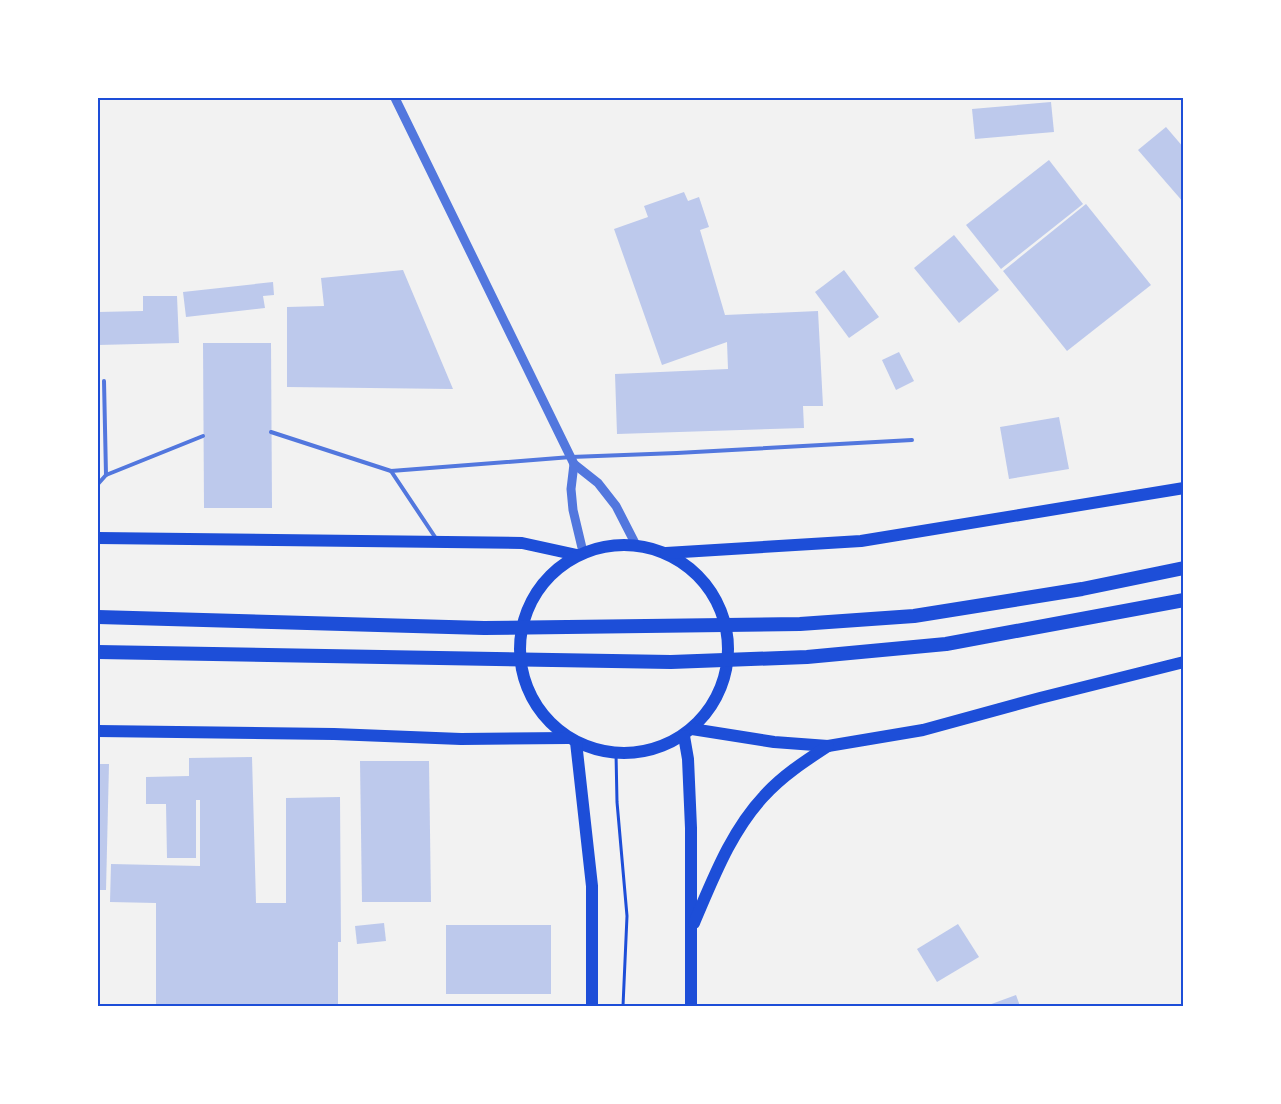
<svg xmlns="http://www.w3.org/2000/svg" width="1281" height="1104" font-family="'Golos Text',sans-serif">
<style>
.building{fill:#bdc9ec}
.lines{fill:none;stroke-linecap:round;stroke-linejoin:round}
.path{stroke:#1d4ed8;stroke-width:3}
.service{stroke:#5277de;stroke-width:4}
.tertiary{stroke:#5277de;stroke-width:9}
.primary{stroke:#1d4ed8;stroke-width:12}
.trunk{stroke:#1d4ed8;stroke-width:14}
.neatline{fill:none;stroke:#1d4ed8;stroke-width:2}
</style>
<rect width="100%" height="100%" fill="#f2f2f2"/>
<g class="building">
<path d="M1051 102 1054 132 975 139 972 109Z"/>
<path d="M1166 127 1184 148V203L1138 150Z"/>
<path d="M1049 160 1083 204 1001 269 966 225Z"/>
<path d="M684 192 688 201 699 197 709 227 700 230 725 315 818 311 823 406H803L804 428 617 434 615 374 728 369 727 342 662 365 614 229 648 217 644 206Z"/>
<path d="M1086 204 1151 285 1067 351 1003 271Z"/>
<path d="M954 235 999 290 959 323 914 268Z"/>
<path d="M403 270 453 389 287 387V307L324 306 321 278Z"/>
<path d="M844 270 879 317 849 338 815 292Z"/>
<path d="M273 282 274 295 263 296 265 308 186 317 183 292Z"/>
<path d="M143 296H177L179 343 98 345V312L143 311Z"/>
<path d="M203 343H271L272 508H204Z"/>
<path d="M899 352 914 381 896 390 882 360Z"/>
<path d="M1059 417 1069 469 1009 479 1000 427Z"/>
<path d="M252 757 256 903H286V798L340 797 341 942H338V1006H156V903L110 902 111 864 200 866V800H196V858H167L166 804H146V777L189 776V758Z"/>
<path d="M360 761H429L431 902H362Z"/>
<path d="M98 764H109L106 890H98Z"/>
<path d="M384 923 386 941 357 944 355 926Z"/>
<path d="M958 924 979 957 937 982 917 949Z"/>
<rect x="446" y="925" width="105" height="69"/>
<path d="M1016 995 1020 1006H986Z"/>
</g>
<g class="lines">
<path class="path" d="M616 753 617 802 627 916 623 1006"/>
<g class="service">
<path d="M104 381 106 475"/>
<path d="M271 432 391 471 571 457 677 453 912 440"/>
<path d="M391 471 437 540"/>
<path d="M98 484 106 475 203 436"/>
</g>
<g class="tertiary">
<path d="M395 98 574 464 598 483 616 506 636 545"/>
<path d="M574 464 571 489 573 510 583 552"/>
</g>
<g class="primary">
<path d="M98 538 522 543 577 555"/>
<circle cx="624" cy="649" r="104"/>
<path d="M666 553 861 541 1184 488"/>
<path d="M692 729 774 742 828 746 923 730 1040 698 1184 662"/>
<path d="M98 731 334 734 461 739 568 738"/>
<path d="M684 736 688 759 691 828V1006"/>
<path d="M576 742 592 886V1006"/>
<path d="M694 923C713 879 731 831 764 796 782 776 805 761 828 746"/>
</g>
<g class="trunk">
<path d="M98 617 484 628 800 624 914 616 1082 589 1184 568"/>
<path d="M98 652 671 662 807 657 946 644 1184 600"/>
</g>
</g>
<rect width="1281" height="1104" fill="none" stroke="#ffffff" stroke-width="198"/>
<rect x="99" y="99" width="1083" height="906" class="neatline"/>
</svg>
